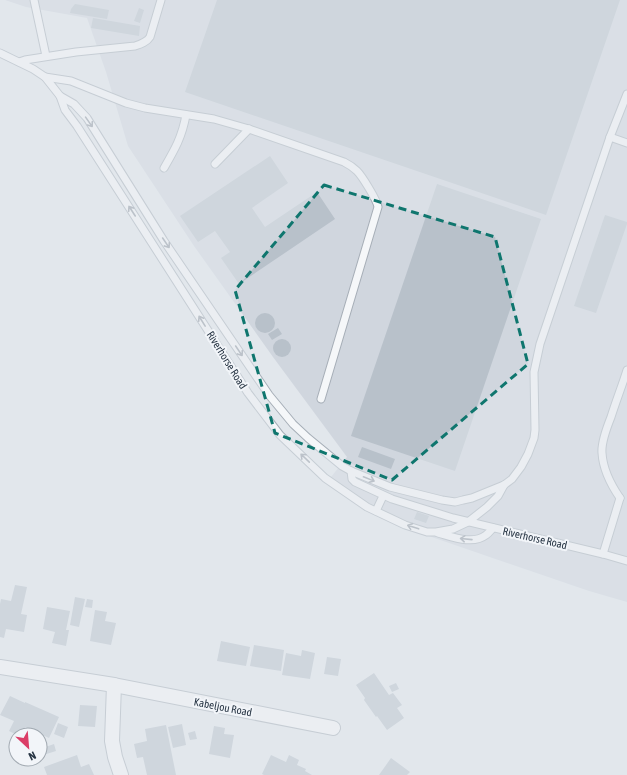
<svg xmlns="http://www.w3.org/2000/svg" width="627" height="775" font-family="'Asap Condensed',sans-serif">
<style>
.built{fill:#d0d6de}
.building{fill:#b8c1ca}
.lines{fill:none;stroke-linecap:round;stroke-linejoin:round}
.service-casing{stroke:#a6aeb7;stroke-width:9}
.minor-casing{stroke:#a6aeb7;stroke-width:16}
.service{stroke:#f5f7f9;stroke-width:7}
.minor{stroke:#f5f7f9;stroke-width:14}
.oneway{stroke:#8e969f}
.marked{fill:none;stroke:#0f766e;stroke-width:3;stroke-dasharray:8 5;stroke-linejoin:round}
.labels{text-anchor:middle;stroke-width:4;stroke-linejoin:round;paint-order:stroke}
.street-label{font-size:11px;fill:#283645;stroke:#f2f5f9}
</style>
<rect width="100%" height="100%" fill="#e2e7ec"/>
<path class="built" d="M5 0H627V602L589 591 420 533 357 504 334 488 327 482 347 457 273 357 194 246 128 146 106 72 87 18 26 7Z"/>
<g class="building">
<path d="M217 0H620L546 215 185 92Z"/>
<path d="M75 4 109 10 107 19 70 13 71 9Z"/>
<path d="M139 8 144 10 140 23 134 21Z"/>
<path d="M93 18 140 26 139 36 91 28Z"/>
<path d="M270 156 288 183 252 208 265 227 317 192 335 219 239 284 221 258 230 252 215 231 198 242 180 216Z"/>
<path d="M437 184 541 219 455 471 351 436Z"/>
<path d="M605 215 627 222V224L596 313 574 306Z"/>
<circle cx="265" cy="323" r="10"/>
<path d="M278 328 282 334 272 340 268 334Z"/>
<circle cx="282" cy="348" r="9"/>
<path d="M362 447 395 459 391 469 358 457Z"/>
<path d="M417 512 429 516 426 523 414 519Z"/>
<path d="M15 585 27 587 21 614 27 615 24 632 6 629 4 638 0 637V604L1 599 11 601Z"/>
<path d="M75 597 85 599 79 627 70 625Z"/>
<path d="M87 599 93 600 92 608 85 607Z"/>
<path d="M47 607 70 611 66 630H69L66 646 52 643 55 632 43 629Z"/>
<path d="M95 610 107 612 105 621 116 623 111 645 90 641Z"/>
<path d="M221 641 250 647 246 666 217 661Z"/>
<path d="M254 645 284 650 281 671 250 666Z"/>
<path d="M302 650 315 653 310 679 282 675 286 653 301 656Z"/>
<path d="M327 657 341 659 338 676 324 674Z"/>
<path d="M374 673 389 695 393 693 402 705 397 708 404 718 387 730 377 716 376 717 364 700 365 698 356 685Z"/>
<path d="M396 683 399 689 392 692 389 686Z"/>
<path d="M10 696 25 703V702L59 717 49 738 25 727 21 735H17L9 731 14 721 0 715Z"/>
<path d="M80 705 97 706 95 727 78 726Z"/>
<path d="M58 723 68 727 64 738 54 734Z"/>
<path d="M182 724 186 745 173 748 168 727Z"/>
<path d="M166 725 176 775H147L143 757 137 758 134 744 147 741 145 729Z"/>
<path d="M214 726 225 728 224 734 234 735 230 758 209 754Z"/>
<path d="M195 731 197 739 190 740 188 733Z"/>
<path d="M54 744 56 751 40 756V749Z"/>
<path d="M77 755 81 767 89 764 94 775H47L44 767Z"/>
<path d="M271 755 286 762 289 755 299 760 297 765 306 769 305 771 312 775H264L262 774Z"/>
<path d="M391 758 410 772 407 775H379Z"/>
<path d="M24 759H38L39 761 26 765Z"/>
</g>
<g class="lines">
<defs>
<g id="service">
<path d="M34 0 46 56"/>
<path d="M0 53 33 69 45 77 60 96 65 110 77 126 248 393 280 435 325 478 367 507 405 525 427 532H436L453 529 468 522 487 507 498 496 504 485"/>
<path d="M19 62 25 60 76 52 135 46C141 44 147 42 150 37L161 0"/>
<path d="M45 77 71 81 126 103 145 108 214 119 249 129 344 162C348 164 353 167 357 171 362 176 377 200 378 207L321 399"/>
<path d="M60 96 74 104 87 118 164 241 269 395 293 424 308 438 342 466 351 471 390 487 442 500 455 502 463 500 472 498 504 485 512 479 521 467 528 454 534 438 535 430 534 372 540 344 610 137 627 94"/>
<path d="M610 137 627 143"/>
<path d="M215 164 249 129"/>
<path d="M164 168C175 149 182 137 186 115"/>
<path d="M351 471 352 479 355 482 392 499 453 518 603 554 627 561"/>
<path d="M620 498C611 485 603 469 602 453 601 442 607 427 611 417 616 401 622 386 627 370"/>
<path d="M376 511 383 496"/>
<path d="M438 533C453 537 473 545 486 535 489 533 491 530 493 528"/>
<path d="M603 554 620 498"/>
</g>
<g id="minor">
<path d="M0 667 114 685 333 728"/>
<path d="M114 685 112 741 115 757 121 775"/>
</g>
</defs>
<use href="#service" class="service-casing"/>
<use href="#minor" class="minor-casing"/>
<use href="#service" class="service"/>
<use href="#minor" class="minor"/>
</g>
<defs><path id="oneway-shaft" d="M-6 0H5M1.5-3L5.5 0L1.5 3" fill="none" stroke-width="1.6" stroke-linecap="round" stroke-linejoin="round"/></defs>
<g class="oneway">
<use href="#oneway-shaft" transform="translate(89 122) rotate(55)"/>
<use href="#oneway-shaft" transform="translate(132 211) rotate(-123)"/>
<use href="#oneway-shaft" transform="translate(166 243) rotate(56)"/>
<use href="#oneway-shaft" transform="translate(202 321) rotate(-122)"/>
<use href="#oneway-shaft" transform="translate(239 351) rotate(56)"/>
<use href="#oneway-shaft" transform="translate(305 458) rotate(-136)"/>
<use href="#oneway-shaft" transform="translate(369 479) rotate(22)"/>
<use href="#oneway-shaft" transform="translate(413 527) rotate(-162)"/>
<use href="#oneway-shaft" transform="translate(466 539) rotate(-174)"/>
</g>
<path d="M0 0H627V775H0ZM324 185 495 237 528 364 392 480 275 433 235 290Z" fill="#e2e7ec" fill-opacity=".55" fill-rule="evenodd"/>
<path class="marked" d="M324 185 495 237 528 364 392 480 275 433 235 290Z"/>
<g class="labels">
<g class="street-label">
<text transform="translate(227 360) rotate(58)" y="4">Riverhorse Road</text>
<text transform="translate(535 538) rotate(13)" y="4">Riverhorse Road</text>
<text transform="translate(223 707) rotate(11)" y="4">Kabeljou Road</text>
</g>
</g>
<g transform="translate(28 747) rotate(154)"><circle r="19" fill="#f2f5f9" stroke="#a1a9b1"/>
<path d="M0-3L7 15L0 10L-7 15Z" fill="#db3d67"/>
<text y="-6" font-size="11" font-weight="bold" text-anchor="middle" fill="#283645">N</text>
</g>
</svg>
